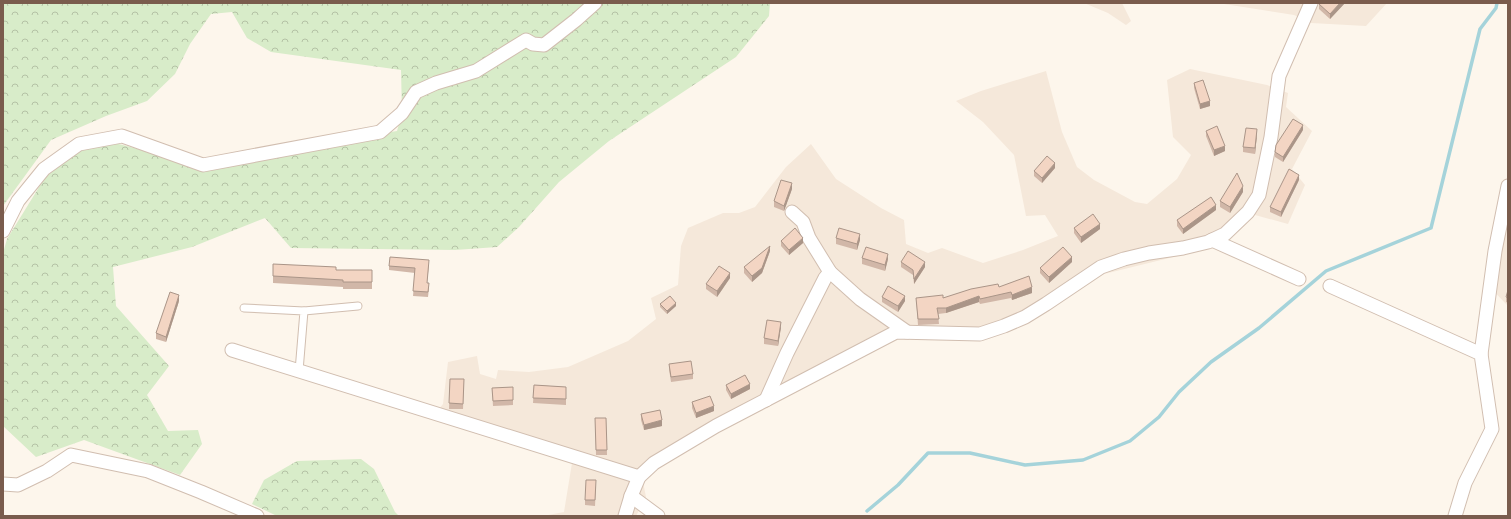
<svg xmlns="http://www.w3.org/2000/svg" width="1511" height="519" font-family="'IBM Plex Sans',sans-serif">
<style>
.residential{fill:#f5e8da}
.forest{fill:url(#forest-crowns)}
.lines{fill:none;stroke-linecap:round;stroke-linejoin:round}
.stream{stroke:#a5d3da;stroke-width:3.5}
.lane-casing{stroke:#d1beb0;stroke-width:9}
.street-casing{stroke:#d1beb0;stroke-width:15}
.lane{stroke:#fff;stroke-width:7}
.street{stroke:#fff;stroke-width:13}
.wall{fill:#d1b7a8}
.shaded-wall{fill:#aa9588}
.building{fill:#f3d5c3;stroke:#aa9588}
</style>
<defs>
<pattern id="forest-crowns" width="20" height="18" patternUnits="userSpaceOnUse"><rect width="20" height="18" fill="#d8ecc9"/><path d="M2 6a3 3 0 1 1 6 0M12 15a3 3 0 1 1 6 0" fill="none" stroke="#b4c2a5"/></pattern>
</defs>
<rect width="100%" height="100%" fill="#fdf6ec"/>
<g class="residential">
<path d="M1084 3H1122L1131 21 1126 25 1108 13Z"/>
<path d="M1222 3H1387L1366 26 1311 23 1294 15 1224 4Z"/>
<path d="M1190 69 1267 85 1288 93 1286 107 1312 131 1292 169 1305 185 1288 224 1255 215 1222 245 1100 275 983 338 892 336 688 446 642 477 646 497 636 516H543L564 512 572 463 432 418 443 404 448 362 477 356 480 374 496 379 498 370 529 372 568 367 628 341 656 319 651 298 678 285 681 246 688 228 723 213H739L755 207 786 167 811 144 836 179 881 208 904 220 906 244 928 253 942 248 983 263 1023 250 1058 236 1045 215 1026 216 1014 155 983 122 956 101 981 91 1046 71 1062 132 1077 167 1094 180 1135 202 1147 204 1177 179 1191 155 1173 137 1167 80Z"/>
<path d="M1508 175V306L1485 282Z"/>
</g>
<g class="forest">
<path d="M3 3H770L769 16 736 57 609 141 559 182 519 227 497 247 455 250 291 248 265 218 192 247 113 267 116 306 169 366 147 395 168 431 198 430 202 444 180 475 84 440 36 457 3 426V253L7 239 49 171 78 150 115 143 173 158 201 171 322 143 397 131 402 113 401 70 271 52 247 38 232 12 211 14 190 44 175 74 147 101 106 116 51 140 3 206Z"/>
<path d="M361 459 374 469 395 512 399 516H277L252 504 264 480 297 461Z"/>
</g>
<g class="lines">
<path class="stream" d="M867 511 898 485 928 453H970L1025 465 1083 460 1130 441 1159 417 1179 392 1211 362 1259 328 1326 271 1431 228 1480 29 1496 8 1497 3"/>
<defs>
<g id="lane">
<path d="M244 308 304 311 299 371"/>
<path d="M304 311 358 306"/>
</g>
<g id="street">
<path d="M792 212 803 222 809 238 830 272 860 299 907 332"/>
<path d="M3 231 18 201 44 169 79 144 122 136 203 165 380 132 402 113 416 92 436 83 476 71 526 40 533 44 544 45 576 20 595 3"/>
<path d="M1212 240 1299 279"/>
<path d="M1330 286 1481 354 1492 429 1465 483 1455 516"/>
<path d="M232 350 639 477"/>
<path d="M1481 354 1495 251 1508 186"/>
<path d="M766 400 787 353 825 278 830 272"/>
<path d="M3 484 18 485 47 471 71 455 148 471 201 492 257 516"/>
<path d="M631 496 658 516"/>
<path d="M625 516 631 496 639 477 654 463 716 426 896 332 980 334 1004 326 1025 317 1046 304 1101 267 1124 259 1149 253 1183 248 1208 242 1225 234 1248 212 1259 195 1271 137 1279 76 1311 3"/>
</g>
</defs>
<use href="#lane" class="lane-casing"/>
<use href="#street" class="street-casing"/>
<use href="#lane" class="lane"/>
<use href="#street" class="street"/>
</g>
<g class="wall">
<path d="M1345 3 1330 19 1319 9V4Z"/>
<path d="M1194 83 1210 106 1200 109 1194 88Z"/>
<path d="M1303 130 1283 162 1275 157V152Z"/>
<path d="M1206 131 1225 151 1214 156 1206 136Z"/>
<path d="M1257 134 1255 154 1243 152V147Z"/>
<path d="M1055 168 1042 183 1034 176V171Z"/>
<path d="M1299 180 1281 217 1270 212V207Z"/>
<path d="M792 189 784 211 774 207V201Z"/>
<path d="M1243 192 1230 213 1220 207V201Z"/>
<path d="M1216 210 1183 234 1177 226V220Z"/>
<path d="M1074 228 1100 229 1081 243 1074 233Z"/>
<path d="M836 238 860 240 857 250 836 244Z"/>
<path d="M781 241 803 243 789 255 781 246Z"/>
<path d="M770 251 762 273 752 282 744 273V267Z"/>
<path d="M862 258 888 259 885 271 862 264Z"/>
<path d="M901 262 925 267 914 284 913 275 901 267Z"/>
<path d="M1072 262 1049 283 1040 273V268Z"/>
<path d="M429 265 427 283 429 288 428 297 413 296 415 273 389 270V266Z"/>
<path d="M336 270H372V289H343V287L273 283V276Z"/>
<path d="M730 278 717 297 706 289V284Z"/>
<path d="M999 287 1032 293 1012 300 1011 298 980 304 979 302 946 313 938 314 939 324 918 325 916 298H943Z"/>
<path d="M1508 290V303L1506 302V297Z"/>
<path d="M882 297 905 301 898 312 882 302Z"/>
<path d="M179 301 166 342 156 339V333Z"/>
<path d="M660 304 676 306 667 314 660 307Z"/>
<path d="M781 327 778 346 764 344V338Z"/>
<path d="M669 364 693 374V379L671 382 669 369Z"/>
<path d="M450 379H464L463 409H449Z"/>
<path d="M534 385 566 387V405L533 403Z"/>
<path d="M726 385 750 389 731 399 726 390Z"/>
<path d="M513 387V405L493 406 492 388Z"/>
<path d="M692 402 714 411 696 418 692 408Z"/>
<path d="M641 414 662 426 644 430 641 420Z"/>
<path d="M595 418H606L607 455H596Z"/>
<path d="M596 486 595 506 585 505V500Z"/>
</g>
<g class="shaded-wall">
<path d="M1340 3H1345L1330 19V14Z"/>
<path d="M1210 101V106L1200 109V104Z"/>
<path d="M1303 125V130L1283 162V157Z"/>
<path d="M1257 129V134L1255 154V148Z"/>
<path d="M1225 146V151L1214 156V150Z"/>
<path d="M1055 163V168L1042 183V178Z"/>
<path d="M1299 175V180L1281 217V212Z"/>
<path d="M792 183V189L784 211V206Z"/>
<path d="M1243 186V192L1230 213V207Z"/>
<path d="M1216 205V210L1183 234V229Z"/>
<path d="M1100 224V229L1081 243V237Z"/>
<path d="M860 234V240L857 250V244Z"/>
<path d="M803 238V243L789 255V250Z"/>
<path d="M770 246V251L762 273 752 282V276Z"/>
<path d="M888 254V259L885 271V265Z"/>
<path d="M1072 257V262L1049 283V277Z"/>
<path d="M925 262V267L914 284V279Z"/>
<path d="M730 273V278L717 297V291Z"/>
<path d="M1032 287V293L1012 300V295Z"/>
<path d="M179 295V301L166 342V337Z"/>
<path d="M905 296V301L898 312V306Z"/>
<path d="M979 296V302L946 313V308Z"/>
<path d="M676 303V306L667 314V311Z"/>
<path d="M781 322V327L778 346V341Z"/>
<path d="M750 384V389L731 399V394Z"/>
<path d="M714 406V411L696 418V413Z"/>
<path d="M662 420V426L644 430V425Z"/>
</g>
<g class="building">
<path d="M1320 3H1340L1330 14 1319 4Z"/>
<path d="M1203 80 1210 101 1200 104 1194 83Z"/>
<path d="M1293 119 1303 125 1283 157 1275 152 1276 145Z"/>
<path d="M1217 126 1225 146 1214 150 1206 131Z"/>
<path d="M1246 128 1257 129 1255 148 1243 147Z"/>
<path d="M1047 156 1055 163 1042 178 1034 171Z"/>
<path d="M1289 169 1299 175 1281 212 1270 207Z"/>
<path d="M1237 173 1243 186 1230 207 1220 201Z"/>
<path d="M781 180 792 183 784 206 774 201Z"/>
<path d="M1211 197 1216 205 1183 229 1177 220Z"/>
<path d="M1093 214 1100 224 1081 237 1074 228Z"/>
<path d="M795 228 803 238 789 250 781 241Z"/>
<path d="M839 228 860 234 857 244 836 238Z"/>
<path d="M770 246 762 268 752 276 744 267Z"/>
<path d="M866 247 888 254 885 265 862 258Z"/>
<path d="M1063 247 1072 257 1049 277 1040 268Z"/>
<path d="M908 251 925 262 914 279 913 270 901 262Z"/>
<path d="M390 257 429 260 427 283H429L428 292 413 291 415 268 389 266Z"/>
<path d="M273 264 336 267V270H372V282H343V280L273 276Z"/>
<path d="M719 266 730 273 717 291 706 284Z"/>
<path d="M1029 276 1032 287 1012 295 1011 292 980 299 979 296 946 308H937L939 319H918L916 298 943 295V298L971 289 998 284 999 287Z"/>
<path d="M888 286 905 296 898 306 882 297Z"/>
<path d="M1508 290V298L1506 297Z"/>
<path d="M170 292 179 295 166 337 156 333Z"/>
<path d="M670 296 676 303 667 311 660 304Z"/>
<path d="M767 320 781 322 778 341 764 338Z"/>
<path d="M691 361 693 374 671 377 669 364Z"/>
<path d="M745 375 750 384 731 394 726 385Z"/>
<path d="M450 379H464L463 404 449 403Z"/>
<path d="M534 385 566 387V399L533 398Z"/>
<path d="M513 387V400L493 401 492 388Z"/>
<path d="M710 396 714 406 696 413 692 402Z"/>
<path d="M660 410 662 420 644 425 641 414Z"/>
<path d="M595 418H606L607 450H596Z"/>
<path d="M586 480H596L595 500H585Z"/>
</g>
<rect width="1511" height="519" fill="none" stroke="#7a5c4d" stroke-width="8"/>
</svg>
